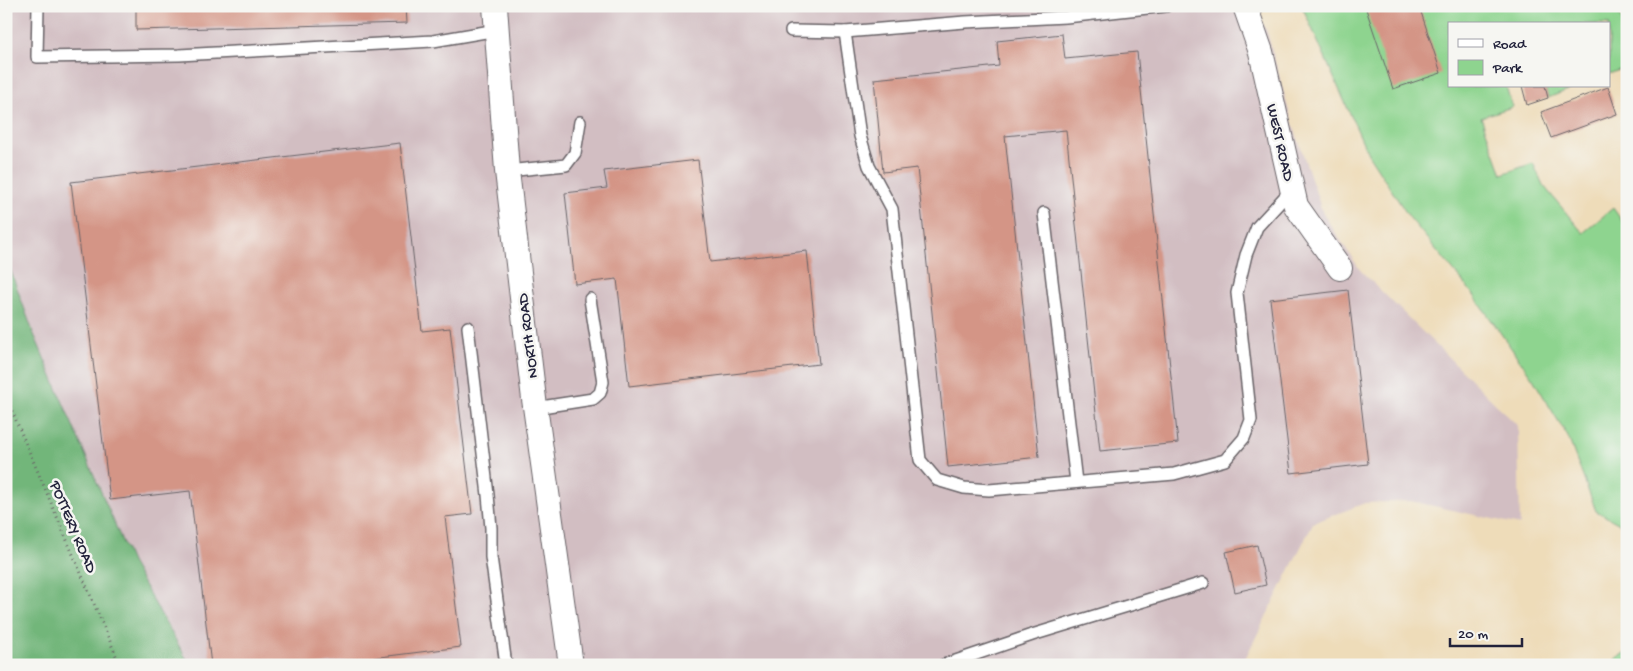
<svg xmlns="http://www.w3.org/2000/svg" width="1633" height="671" font-family="'Gochi Hand',sans-serif">
<style>
.industrial{fill:#d2bec2}
.green{fill:#8ed48f;stroke:#587b65}
.forest{fill:#72b67a;stroke:#4a6c5a}
.building{fill:#d49586}
.lines{fill:none;stroke-linecap:round;stroke-linejoin:round}
.lane-casing{stroke:#696367;stroke-width:14}
.street-casing{stroke:#696367;stroke-width:26}
.path{stroke:#696367;stroke-width:3;stroke-dasharray:1 4;stroke-linecap:butt}
.lane{stroke:#fff;stroke-width:11}
.street{stroke:#fff;stroke-width:24}
.labels{text-anchor:middle;stroke-width:5;stroke-linejoin:round;paint-order:stroke}
.street-label{font-size:16px;fill:#22223b;stroke:#f6f6f2}
</style>
<rect width="100%" height="100%" fill="#f6f6f2"/>
<filter id="ink" filterUnits="userSpaceOnUse"><feTurbulence type="fractalNoise" baseFrequency=".02" numOctaves="2"/><feDisplacementMap in="SourceGraphic" scale="10" xChannelSelector="R" yChannelSelector="G"/><feConvolveMatrix kernelMatrix="1 2 1 2 8 2 1 2 1" color-interpolation-filters="sRGB"/></filter>
<filter id="wash" filterUnits="userSpaceOnUse"><feTurbulence type="fractalNoise" baseFrequency=".0096" numOctaves="4" result="noise"/><feDisplacementMap in="SourceGraphic" scale="20" xChannelSelector="R" yChannelSelector="G"/><feGaussianBlur stdDeviation="1.12" result="paint"/><feColorMatrix in="noise" values="0 0 0 0 0 0 0 0 0 0 0 0 0 0 0 0 0 1.4 0 .05"/><feComposite in="paint" operator="in"/></filter>
<g filter="url(#wash)">
<rect width="100%" height="100%" fill="#eedcb9"/>
<path class="industrial" d="M6 6H1254L1267 32 1290 115 1323 214 1361 271 1518 426 1520 525 1411 501 1365 503 1313 523 1242 665H190L131 562 33 332 6 258Z"/>
<g class="green">
<path d="M1302 6H1616L1627 33V67L1609 74V24H1449V86H1506L1512 107 1481 117 1502 174 1533 163 1543 185 1583 233 1613 208 1627 228V528L1596 511 1568 437 1533 379 1473 294 1409 217 1368 154Z"/>
<path d="M1545 86H1578L1548 98Z"/>
<path d="M1627 652V665H1608Z"/>
</g>
<path class="forest" d="M6 258 33 332 131 562 190 665H6Z"/>
<g id="blocks">
<g class="building">
<path d="M136 6H406L407 23 136 30Z"/>
<path d="M1376 6H1419L1441 73 1393 89 1366 9Z"/>
<path d="M1062 34 1065 59 1137 52 1178 443 1100 451 1066 130 1005 136 1039 457 948 467 917 168 883 172 874 79 999 66 997 41Z"/>
<path d="M1522 86H1545L1548 98 1527 105Z"/>
<path d="M1608 87 1617 114 1551 138 1541 112Z"/>
<path d="M400 143 422 331 450 328 472 514 445 517 461 647 315 665H211L190 491 110 500 71 182Z"/>
<path d="M698 160 710 262 807 251 819 364 629 386 617 279 575 284 565 193 607 188 604 171Z"/>
<path d="M1348 290 1368 464 1291 473 1270 299Z"/>
<path d="M1257 545 1266 585 1235 592 1226 552Z"/>
</g>
</g>
</g>
<g filter="url(#ink)">
<use href="#blocks" fill-opacity="0" stroke="#696367" stroke-width="1"/>
<g class="lines">
<defs>
<g id="lane">
<path d="M38 6 37 57 179 55 433 41 497 30"/>
<path d="M791 31 845 32 965 22 1066 17 1166 6"/>
<path d="M845 32 860 136 869 166 892 209 920 460 937 480 964 488 989 490 1174 474 1225 460 1244 438 1251 420 1237 293 1246 255 1257 227 1293 188"/>
<path d="M507 171 566 165 575 153 580 122"/>
<path d="M1044 213 1076 482"/>
<path d="M468 327 488 495 491 528V557L506 665"/>
<path d="M535 408 593 399 600 393 603 382 590 299"/>
<path d="M944 665 1032 635 1203 583"/>
</g>
<g id="street">
<path d="M495 6 507 171 534 399 571 665"/>
<path d="M1245 6 1261 52 1296 206 1340 268"/>
</g>
</defs>
<use href="#lane" class="lane-casing"/>
<use href="#street" class="street-casing"/>
<path class="path" d="M6 397 120 665"/>
<use href="#lane" class="lane"/>
<use href="#street" class="street"/>
</g>
</g>
<g class="labels">
<g class="street-label">
<text transform="translate(1282 142) rotate(77)" y="6">WEST ROAD</text>
<text transform="translate(526 336) rotate(-97)" y="6">NORTH ROAD</text>
<text transform="translate(75 526) rotate(67)" y="6">POTTERY ROAD</text>
</g>
</g>
<rect width="1633" height="671" fill="none" stroke="#f6f6f2" stroke-width="25"/>
<rect x="1448" y="22" width="162" height="65" fill="#f6f6f2" stroke="#a1a1a9"/>
<rect x="1458" y="39" width="25" height="8" fill="#ffffff" stroke="#a1a1a9"/>
<text x="1493" y="48" font-size="15" fill="#22223b">Road</text>
<rect x="1458" y="60" width="25" height="15" fill="#8ed48f" stroke="#a1a1a9"/>
<text x="1493" y="72" font-size="15" fill="#22223b">Park</text>
<path d="M1450 638v8h72v-8" fill="none" stroke="#22223b" stroke-width="2.5"/>
<text x="1458" y="638" font-size="15" fill="#22223b" stroke="#f6f6f2" stroke-width="4" paint-order="stroke">20 m</text>
</svg>
